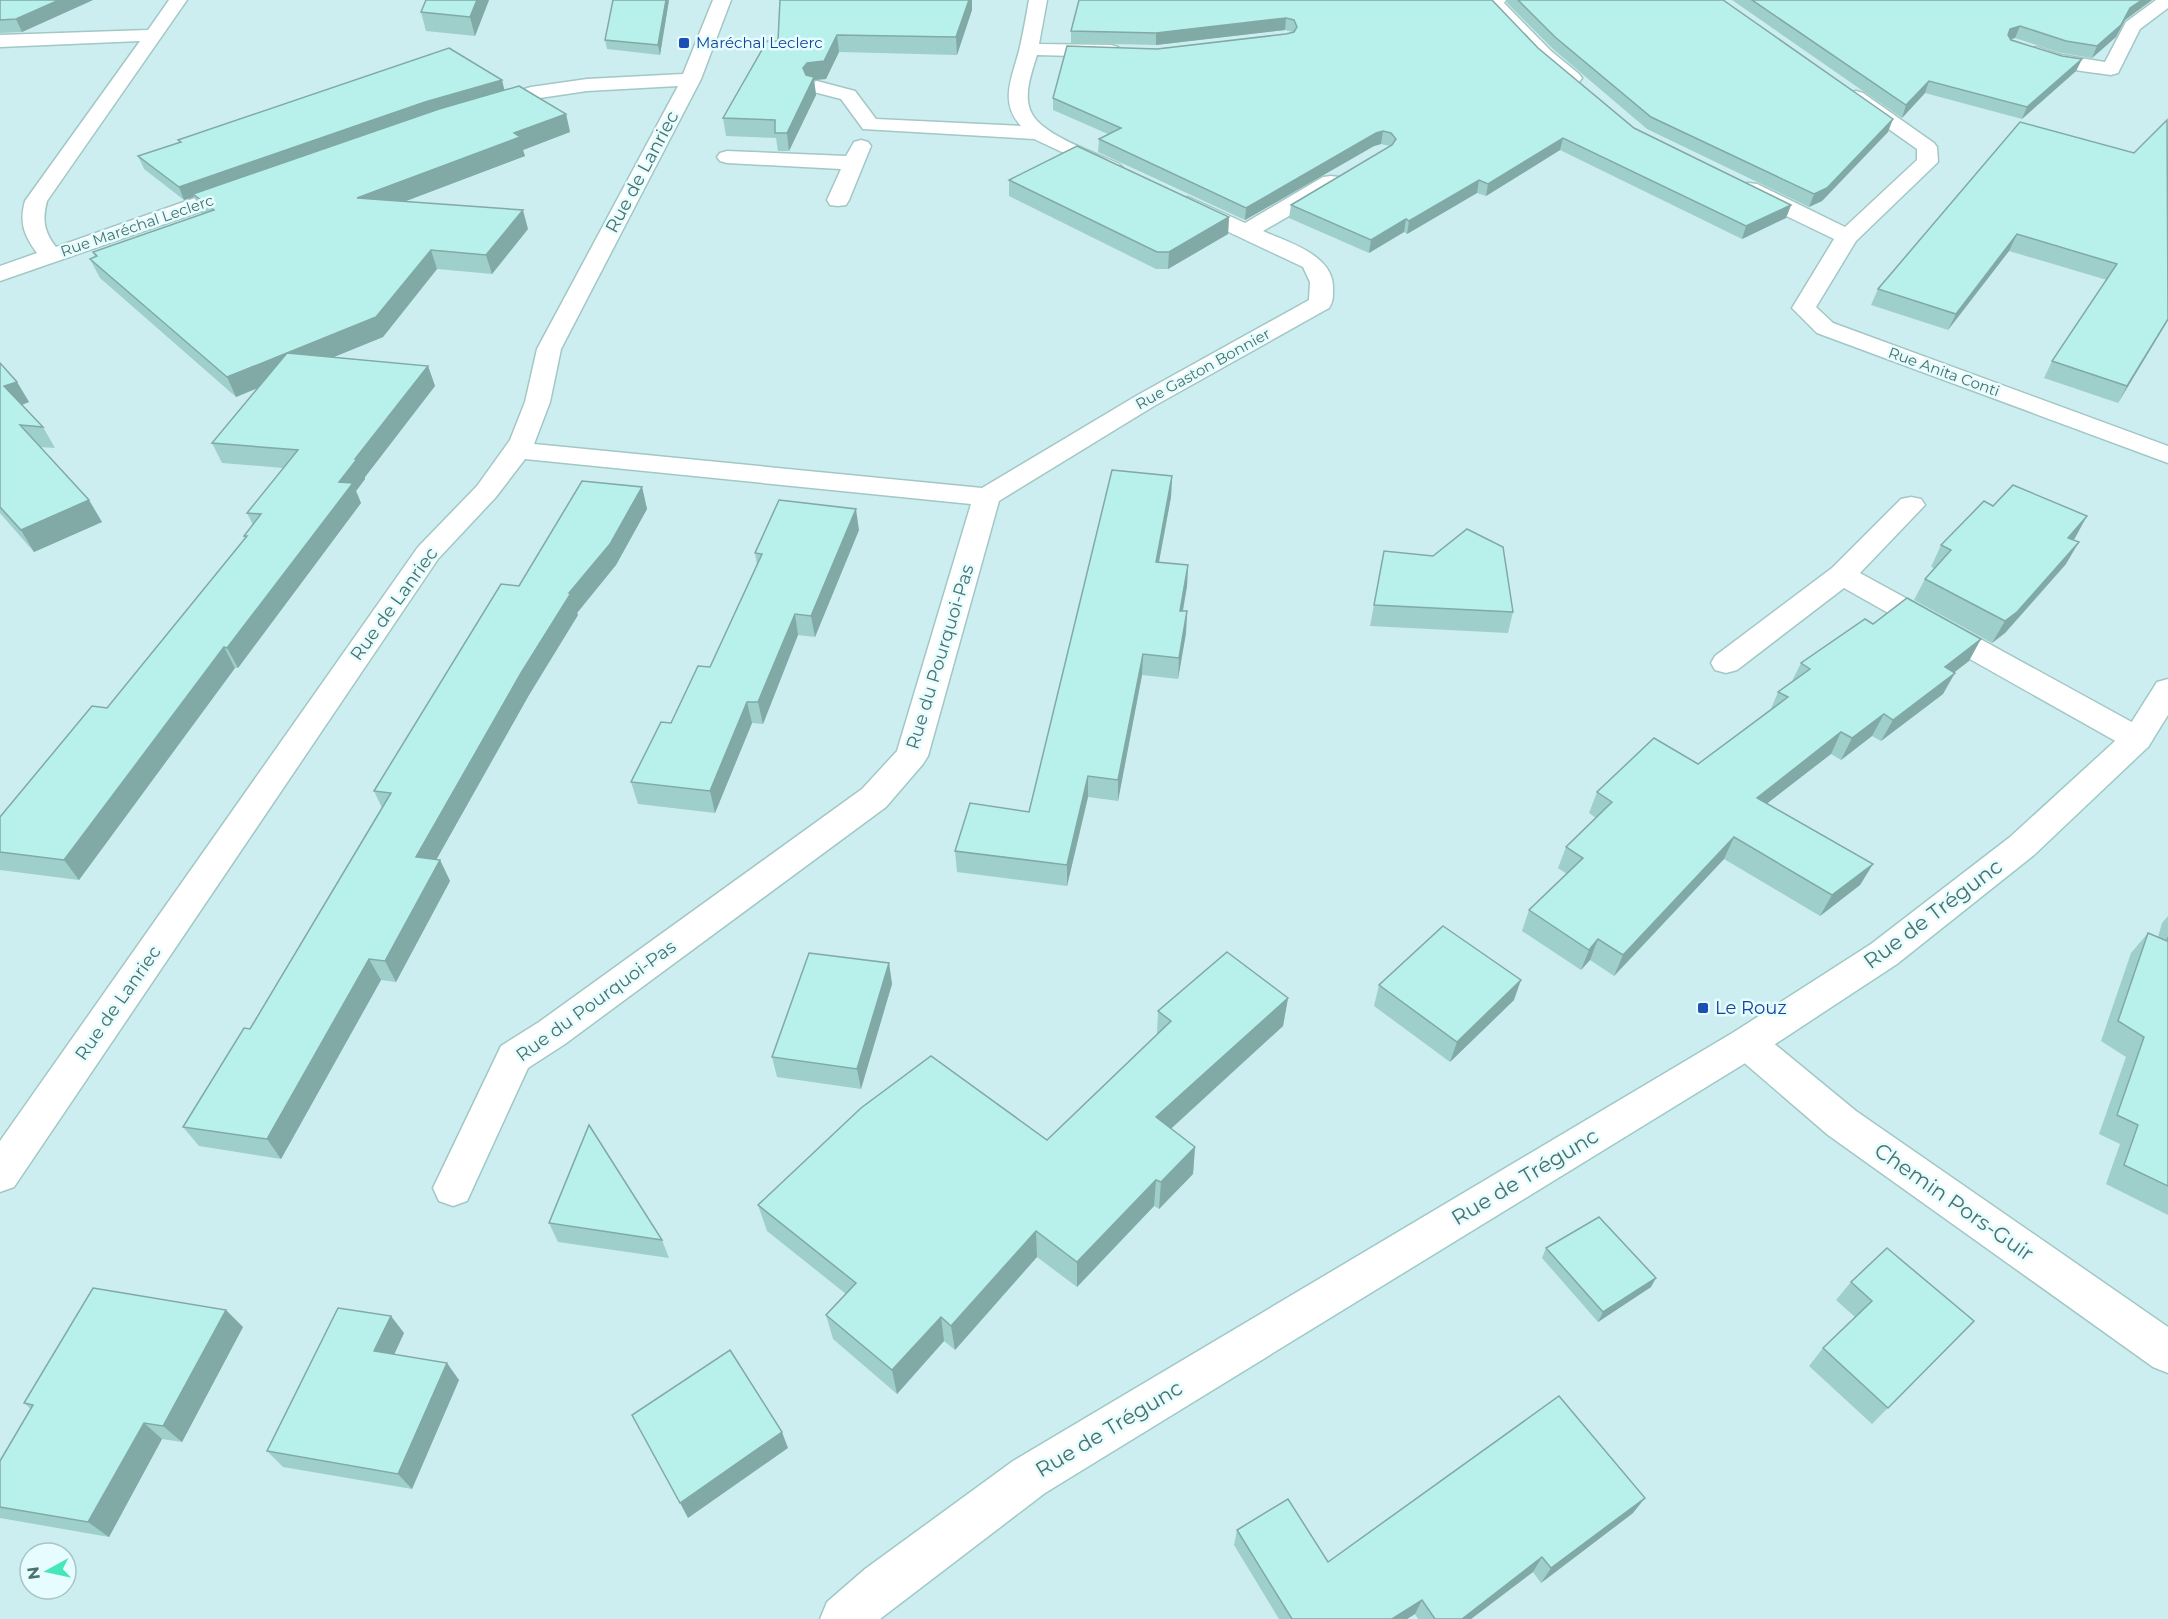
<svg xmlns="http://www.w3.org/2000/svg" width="2168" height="1619" font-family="Montserrat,sans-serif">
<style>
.residential{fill:#cdeef0;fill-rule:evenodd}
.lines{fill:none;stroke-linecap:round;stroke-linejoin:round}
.minor-casing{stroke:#a2c7c5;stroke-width:3}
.secondary-casing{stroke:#9ec9c6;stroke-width:3}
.minor{fill:#fff;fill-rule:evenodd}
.secondary{fill:#fff;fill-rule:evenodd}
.wall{fill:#9ecfcb}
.shaded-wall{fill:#81a9a5}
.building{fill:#b8f1ec;stroke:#81a9a5;stroke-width:1.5}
.transit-dot{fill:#1a4fb4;stroke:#e6fcff;stroke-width:2}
.labels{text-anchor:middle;stroke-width:5;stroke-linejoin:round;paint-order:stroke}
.far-transit-label{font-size:15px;fill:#164399;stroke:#e6fcff;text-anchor:start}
.far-street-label{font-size:15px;fill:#48726c;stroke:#e6fcff}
.street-label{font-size:18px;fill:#48726c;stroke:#e6fcff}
.transit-label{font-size:18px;fill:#164399;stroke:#e6fcff;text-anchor:start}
.near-street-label{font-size:21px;fill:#48726c;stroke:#e6fcff}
</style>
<rect width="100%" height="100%" fill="#e0f9fc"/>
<path class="residential" d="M0 0H2168V1619H0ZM30 1553H66V1589H30Z"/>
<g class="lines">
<defs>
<g id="minor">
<path d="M169 0H187L47 201C42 220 44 232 56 247L232 185 240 184 248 185 251 190 248 195 0 281V266L37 253C24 235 19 223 25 201L140 41 0 47V35L148 30Z"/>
<path d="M713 0H731L701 79 561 349 550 402 534 444 982 488 1136 396 1309 300 1310 282 1303 267 1180 209 1177 204 1180 199 1188 197 1245 223 1323 177 1331 176 1339 177 1342 182 1339 187 1263 231C1289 243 1335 255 1333 290 1333 297 1333 302 1329 308L1154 406 999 501 928 756 923 764 886 807 565 1044 528 1068 467 1201 453 1206 439 1201 433 1188 501 1046 539 1022 862 789 897 751 971 504 525 459 496 497 438 559 14 1187 0 1192V1141L418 547 477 486 510 440 525 402 537 349 678 86 587 91 533 99 488 112 481 110 478 106 481 102 531 87 587 79 683 74Z"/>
<path d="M1029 0H1047L1039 44 1111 45 1118 47 1120 51 1118 55 1111 57 1037 55C1032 72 1022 96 1032 114 1044 136 1096 153 1119 164L1123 168 1119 172 1112 174 1105 172 1034 139 863 129 841 99 810 91 807 87 810 83 817 81 855 91 876 119 1021 126C999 102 1012 78 1019 51 1023 34 1026 17 1029 0Z"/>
<path d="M1487 0H1506L1504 3 1551 51 1579 74 1582 78 1579 82H1565L1537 59 1488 7 1485 3Z"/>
<path d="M2156 0H2168V8L2140 29 2118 73 2111 75C2093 72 2038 68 2028 53L2030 49 2037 47 2061 55 2105 62 2126 22Z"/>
<path d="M1856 91 1863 93 1934 143 1937 147 1938 162 1856 241 1816 307 1833 323 2168 446V463L1817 333 1792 308 1834 239 1741 194 1738 189 1741 184 1749 183 1757 184 1845 227 1917 160V149L1849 101 1846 97 1849 93Z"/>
<path d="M861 140 868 142 871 146 849 200 846 205 838 206 830 205 827 200 841 169 727 163 720 161 717 157 720 153 727 151 846 156 854 142Z"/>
<path d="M1911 497 1921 499 1925 505 1860 573 2148 731 2153 739 2148 747 2137 750 2126 747 1844 588 1737 670 1726 673 1715 670 1711 663 1715 656 1832 568 1901 499Z"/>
<path d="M1747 1027 1760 1032 1856 1111 2168 1327V1373L2153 1367 1828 1135 1734 1054 1728 1043 1734 1032Z"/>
</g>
<path id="secondary" d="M2168 679V715L2148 747 2034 855 1897 964 1760 1054 1045 1493 880 1619H820L827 1602 865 1569 1013 1461 1734 1032 1871 944 2010 837 2126 731 2157 682Z"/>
</defs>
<use href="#minor" class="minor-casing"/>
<use href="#secondary" class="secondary-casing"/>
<use href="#minor" class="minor"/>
<use href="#secondary" class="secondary"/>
</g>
<g class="wall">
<path d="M0 0H93L22 32 0 33Z"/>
<path d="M426 0H489L475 36 426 31 421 12Z"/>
<path d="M669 0 660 55 607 49 605 40Z"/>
<path d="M780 0H972V10L957 55 839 52 826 79 814 80 816 95 789 151H778L776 138 726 136 723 118 778 41Z"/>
<path d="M1492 0 1538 48 1634 128 1791 205 1786 218 1742 239 1560 150 1486 196 1477 193 1407 234 1404 232 1369 253 1289 218 1291 205 1390 146 1381 144 1374 146 1245 220 1098 152 1099 139 1108 134 1053 110V98L1157 49 1286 34 1293 32 1285 30 1156 45 1071 43V31Z"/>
<path d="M1507 0H1723L1888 132 1822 201 1809 207 1647 129 1553 49 1507 3Z"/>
<path d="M1732 0H2152L2125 20 2116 37 2092 58 2061 53 2015 38 2011 39 2062 56 2082 59 2076 71 2022 119 1925 93 1902 118Z"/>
<path d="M504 90 566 114 570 132 523 150 525 156 404 201 528 229 492 274 437 269 383 337 333 357 428 366 435 386 365 477V479L356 491 361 503 238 668H235L79 880 0 870V817L107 708 245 538 244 536 253 525 247 513 283 468 222 463 212 443 257 388 236 397 100 278 90 259 95 257 93 252 202 214 194 197 184 200 144 169 138 156 180 142 178 140Z"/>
<path d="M2020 122 2168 320 2118 403 2044 378 2052 361 2107 280 2009 251 1948 330 1871 305 1878 289Z"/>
<path d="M1009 180 1229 217 1228 234 1168 269H1156L1009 196Z"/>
<path d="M0 363 17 382 29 402 22 405 43 427 55 448 40 447 102 522 34 552 0 513Z"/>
<path d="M1172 476 1171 497 1159 562 1188 565 1187 586 1183 611H1187L1186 633 1178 679 1142 675 1118 801 1088 797 1067 886 957 872 955 851 1029 812Z"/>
<path d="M642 487 647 509 616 565 577 613 578 615 529 695 436 860H440L450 881 396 982 381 980 281 1159 199 1146 183 1127 250 1029 382 808 374 791 519 586Z"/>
<path d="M1993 506 2075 538 2073 540 2066 564 2005 633 1992 643 1914 600 1925 579 1934 568 1931 567 1941 545Z"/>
<path d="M859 530 815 637 798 635 763 724 752 723 715 813 638 804 631 782 671 723 710 667 757 565 755 553Z"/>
<path d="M1384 551 1513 612 1508 633 1370 626Z"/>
<path d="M1873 624 1969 661 1954 672 1943 694 1881 741 1872 736 1841 760 1831 754 1767 803 1873 864 1860 885 1820 916 1724 859 1614 976 1590 960 1581 970 1522 931 1529 910 1567 874 1558 868 1566 847 1596 818 1589 813 1597 792 1698 764 1770 711 1778 692 1792 681 1801 663Z"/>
<path d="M2168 916V1215L2106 1184 2120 1144 2099 1134 2126 1057 2101 1041 2131 953 2148 933 2158 937 2162 923Z"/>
<path d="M889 963 892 984 861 1089 777 1077 772 1057Z"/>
<path d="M1379 985 1514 1000 1450 1062 1374 1006Z"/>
<path d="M1288 998 1283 1026 1171 1129 1195 1147 1193 1174 1159 1209 1154 1206 1077 1287 1037 1257 955 1350 944 1341 897 1394 833 1339 826 1315 846 1294 767 1231 758 1205 1047 1140 1157 1034 1158 1011Z"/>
<path d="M549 1223 662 1240 669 1258 558 1242Z"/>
<path d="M1546 1248 1651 1287 1598 1322 1542 1258Z"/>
<path d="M1851 1282 1974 1321 1872 1424 1809 1366 1823 1348 1855 1317 1836 1300Z"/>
<path d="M243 1327 182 1442 162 1439 109 1537 0 1518V1507L31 1409 24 1403Z"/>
<path d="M404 1333 394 1354 459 1380 412 1489 283 1467 267 1451Z"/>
<path d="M1633 1513 1541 1583 1533 1572 1471 1619H1418L1415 1614 1407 1619H1279L1234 1545 1237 1530 1328 1562Z"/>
</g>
<g class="shaded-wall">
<path d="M59 0H93L22 32 16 19Z"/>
<path d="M477 0H489L475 36 470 17Z"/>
<path d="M666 0H669L660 55 658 45Z"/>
<path d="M969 0H972V10L957 55 956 37Z"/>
<path d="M2142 0H2152L2125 20 2116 37 2092 58 2097 46 2130 8Z"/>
<path d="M1286 18 1285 30 1156 45V33Z"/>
<path d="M2020 26 2015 38 2005 41 2010 29Z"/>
<path d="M837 35 839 52 826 79 814 80 816 95 789 151 787 133 809 81 803 68Z"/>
<path d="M2082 59 2076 71 2022 119 2027 107Z"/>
<path d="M502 80 505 92 193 194 194 197 184 200 179 187 425 102Z"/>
<path d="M1929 81 1925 93 1902 118 1906 105Z"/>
<path d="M566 114 570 132 523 150 525 156 364 217 357 198 514 133Z"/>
<path d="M1893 119 1888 132 1822 201 1809 207 1814 194Z"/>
<path d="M1383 131 1381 144 1374 146 1245 220 1246 208 1376 133Z"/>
<path d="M1563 138 1560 150 1486 196 1488 184Z"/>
<path d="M1479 180 1477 193 1407 234 1409 221Z"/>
<path d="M1791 205 1786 218 1742 239 1746 226Z"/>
<path d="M523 210 528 229 492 274 486 255Z"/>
<path d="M1229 217 1228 234 1168 269 1169 252Z"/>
<path d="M1406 219 1404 232 1369 253 1371 240Z"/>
<path d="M2017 234 2009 251 1948 330 1956 314Z"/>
<path d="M431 250 437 269 383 337 295 373 287 353Z"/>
<path d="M2168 319V320L2118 403 2127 386Z"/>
<path d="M287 353 295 373 236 397 227 377Z"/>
<path d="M428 366 435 386 365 477V479L356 491 361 503 238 668 227 648 355 459Z"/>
<path d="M17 382 29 402 16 407 4 386Z"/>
<path d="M1172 476 1171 497 1155 583 1156 562Z"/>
<path d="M642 487 647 509 616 565 577 613 578 615 529 695 426 878 416 857 521 673 569 593Z"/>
<path d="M89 500 102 522 34 552 21 530Z"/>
<path d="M856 509 859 530 815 637 811 616Z"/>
<path d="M2087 516 2075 538 2056 560 2068 538Z"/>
<path d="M2079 542 2066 564 2005 633 1992 643 2005 621Z"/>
<path d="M1188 565 1187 586 1179 632 1180 611Z"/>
<path d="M1187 611 1186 633 1178 679 1179 658Z"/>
<path d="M795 614 798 635 763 724 758 702Z"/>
<path d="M1981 639 1969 661 1933 689 1945 667Z"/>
<path d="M224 647 235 668 79 880 64 860Z"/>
<path d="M1143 654 1142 675 1118 801V780Z"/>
<path d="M1955 673 1943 694 1881 741 1893 720Z"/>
<path d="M747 702 752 723 715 813 710 791Z"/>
<path d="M1884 714 1872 736 1841 760 1852 738Z"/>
<path d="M1841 732 1831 754 1747 819 1757 798Z"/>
<path d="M1088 776V797L1067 886V865Z"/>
<path d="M1734 837 1724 859 1614 976 1623 955Z"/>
<path d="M440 860 450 881 396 982 385 961Z"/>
<path d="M1873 864 1860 885 1820 916 1832 895Z"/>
<path d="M1598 939 1590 960 1581 970 1589 950Z"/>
<path d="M369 959 381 980 281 1159 267 1139Z"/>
<path d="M889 963 892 984 861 1089 857 1069Z"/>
<path d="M1521 980 1514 1000 1450 1062 1457 1042Z"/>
<path d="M1288 998 1283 1026 1154 1144 1156 1117Z"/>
<path d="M1195 1147 1193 1174 1159 1209 1161 1182Z"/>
<path d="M1156 1180 1154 1206 1077 1287V1262Z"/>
<path d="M1036 1231 1037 1257 955 1350 951 1326Z"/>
<path d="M1656 1278 1651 1287 1598 1322 1603 1312Z"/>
<path d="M226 1310 243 1327 182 1442 163 1426Z"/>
<path d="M391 1316 404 1333 388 1368 374 1351Z"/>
<path d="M941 1317 944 1341 897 1394 892 1370Z"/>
<path d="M447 1363 459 1380 412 1489 398 1474Z"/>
<path d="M144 1423 162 1439 109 1537 88 1522Z"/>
<path d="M782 1432 788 1448 688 1518 680 1503Z"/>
<path d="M1645 1498 1633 1513 1541 1583 1551 1568Z"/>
<path d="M1542 1557 1533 1572 1471 1619H1462Z"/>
<path d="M1422 1600 1415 1614 1407 1619H1392Z"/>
</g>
<g class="building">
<path d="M0 0H59L16 19 0 20Z"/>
<path d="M426 0H477L470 17 421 12Z"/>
<path d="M613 0H666L658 45 605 40Z"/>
<path d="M780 0H969L956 37 837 35 824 61 807 63 803 68 806 75 814 77 787 133H775V120L723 118 767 41H778Z"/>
<path d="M1079 0H1492L1538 48 1634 128 1791 205 1746 226 1563 138 1488 184 1479 180 1409 221 1406 219 1371 240 1291 205 1392 145 1396 139 1391 133 1383 131 1376 133 1246 208 1099 139 1121 128 1053 98 1067 46 1157 49 1286 34 1294 32 1297 27 1294 20 1286 18 1156 33 1071 31Z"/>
<path d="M1518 0H1723L1893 119 1827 188 1814 194 1651 117 1555 37Z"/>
<path d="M1752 0H2142L2130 8 2121 25 2097 46 2066 41 2020 26 2010 29 2008 35 2011 40 2062 56 2082 59 2027 107 1929 81 1906 105Z"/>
<path d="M449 48 502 80 425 102 179 187 138 156 181 142 178 140Z"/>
<path d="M519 86 566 114 514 133 520 137 357 198 523 210 486 255 431 250 376 317 287 353 428 366 355 459H357L339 482 353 483 227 648 224 647 64 860 0 852V817L92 706 107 708 247 536H244L261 514 247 513 298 450 212 443 287 353 227 377 90 259 97 256 93 252 214 210 193 194 439 109Z"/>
<path d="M2167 120 2168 319 2127 386 2052 361 2117 264 2017 234 1956 314 1878 289 2020 122 2134 153Z"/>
<path d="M1077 146 1229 217 1169 252H1157L1009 180Z"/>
<path d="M0 363 17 382 4 386 43 427 20 425 89 500 21 530 0 507Z"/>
<path d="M1112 470 1172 476 1156 562 1188 565 1180 611H1187L1179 658 1143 654 1118 780 1088 776 1067 865 955 851 970 803 1029 812Z"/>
<path d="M582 481 642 487 610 544 569 593H571L521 673 416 857 440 860 385 961 369 959 267 1139 183 1127 244 1028 250 1029 391 793 374 791 501 584 519 586Z"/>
<path d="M2013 485 2087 516 2068 538 2079 542 2017 612 2005 621 1925 579 1951 550 1941 545 1984 501 1993 506Z"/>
<path d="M779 500 856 509 811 616 795 614 758 702H747L710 791 631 782 661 722 671 723 698 666 710 667 762 554 755 553Z"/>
<path d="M1467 529 1503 547 1513 612 1374 605 1384 551 1433 556Z"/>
<path d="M1907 598 1981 639 1945 667 1955 673 1893 720 1884 714 1852 738 1841 732 1757 798 1873 864 1832 895 1734 837 1623 955 1598 939 1589 950 1529 910 1583 858 1566 847 1612 802 1597 792 1654 738 1698 764 1788 697 1778 692 1810 669 1801 663 1865 619 1873 624Z"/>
<path d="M1443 926 1521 980 1457 1042 1379 985Z"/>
<path d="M2148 933 2167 941 2168 937V1186L2124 1165 2138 1125 2117 1115 2144 1037 2118 1021Z"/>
<path d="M1227 952 1288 998 1156 1117 1195 1147 1161 1182 1156 1180 1077 1262 1036 1231 951 1326 941 1317 892 1370 826 1315 856 1283 758 1205 861 1108 931 1056 1047 1140 1171 1021 1158 1011Z"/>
<path d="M809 953 889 963 857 1069 772 1057Z"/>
<path d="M589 1125 662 1240 549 1223Z"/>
<path d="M1599 1217 1656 1278 1603 1312 1546 1248Z"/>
<path d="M1887 1248 1974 1321 1888 1408 1823 1348 1872 1301 1851 1282Z"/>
<path d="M93 1288 226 1310 163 1426 144 1423 88 1522 0 1507V1461L33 1405 24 1403Z"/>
<path d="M338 1308 391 1316 374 1351 447 1363 398 1474 267 1451Z"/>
<path d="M730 1350 782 1432 680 1503 632 1415Z"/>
<path d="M1559 1396 1645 1498 1551 1568 1542 1557 1462 1619H1435L1422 1600 1392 1619H1292L1237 1530 1288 1499 1328 1562Z"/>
</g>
<g class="transit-dot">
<rect x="678" y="37" width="12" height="12" rx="3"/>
<rect x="1697" y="1002" width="12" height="12" rx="3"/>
</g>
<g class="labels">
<g class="far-transit-label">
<text x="696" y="48">Maréchal Leclerc</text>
</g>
<g class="far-street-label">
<text transform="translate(137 226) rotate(-19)" y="5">Rue Maréchal Leclerc</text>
<text transform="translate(1203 369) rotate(-29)" y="5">Rue Gaston Bonnier</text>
<text transform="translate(1944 372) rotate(20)" y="5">Rue Anita Conti</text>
</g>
<g class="street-label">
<text transform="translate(642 172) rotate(-62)" y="6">Rue de Lanriec</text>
<text transform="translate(394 604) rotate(-54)" y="6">Rue de Lanriec</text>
<text transform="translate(940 657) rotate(-73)" y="6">Rue du Pourquoi-Pas</text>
<text transform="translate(596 1001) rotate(-36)" y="6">Rue du Pourquoi-Pas</text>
<text transform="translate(118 1003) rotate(-55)" y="6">Rue de Lanriec</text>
</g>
<g class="transit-label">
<text x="1715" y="1014">Le Rouz</text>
</g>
<g class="near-street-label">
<text transform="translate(1933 914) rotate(-37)" y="7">Rue de Trégunc</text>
<text transform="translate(1525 1177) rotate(-31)" y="7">Rue de Trégunc</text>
<text transform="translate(1954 1202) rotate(35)" y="7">Chemin Pors-Guir</text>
<text transform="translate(1109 1429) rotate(-31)" y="7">Rue de Trégunc</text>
</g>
</g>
<g transform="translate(48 1571) rotate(262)"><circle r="28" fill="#e6fcff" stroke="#a7c5c4" stroke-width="1.5"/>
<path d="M0-4.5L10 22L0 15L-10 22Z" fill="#45e7ba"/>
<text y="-9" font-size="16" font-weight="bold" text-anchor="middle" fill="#48726c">N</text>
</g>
</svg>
